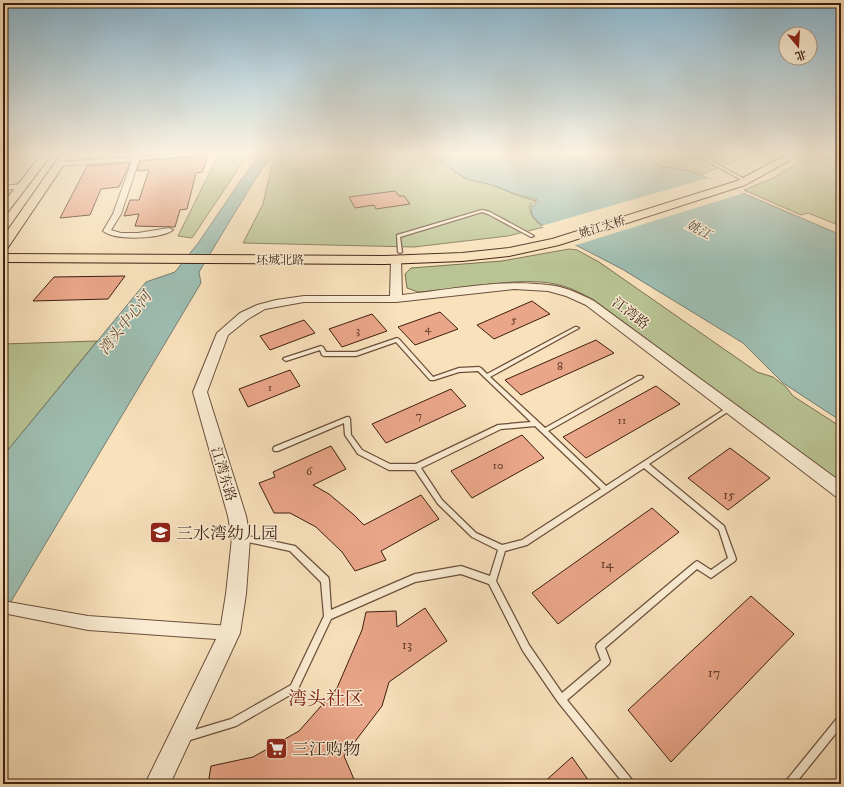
<svg xmlns="http://www.w3.org/2000/svg" width="844" height="787" font-family="'IM FELL DW Pica','Noto Serif SC',serif">
<style>
.green{fill:#b9c393;stroke:#7c7052}
.water{fill:#9dbdb1;stroke:#777d71}
.pier{fill:#f8e1bb}
.building{fill:#eaa689;stroke:#3e1e10}
.lines{fill:none;stroke-linecap:round;stroke-linejoin:round}
.service-casing{stroke:#6c4f3b;stroke-width:2.5}
.pedestrian-casing{stroke:#6c4f3b;stroke-width:2}
.minor-casing{stroke:#6c4f3b;stroke-width:2}
.tertiary-casing{stroke:#6c4f3b;stroke-width:2}
.secondary-casing{stroke:#3e1e10;stroke-width:2}
.primary-casing{stroke:#3e1e10;stroke-width:2}
.service{fill:#faecd3;fill-rule:evenodd}
.pedestrian{fill:#faecd3;fill-rule:evenodd}
.minor{fill:#faecd3;fill-rule:evenodd}
.tertiary{fill:#faecd3;fill-rule:evenodd}
.secondary{fill:#faecd3;fill-rule:evenodd}
.primary{fill:#f8e1bb;fill-rule:evenodd}
.labels{text-anchor:middle;stroke-width:3;stroke-linejoin:round;paint-order:stroke}
.far-street-label{font-size:12px;fill:#3e1e10;stroke:#faecd3}
.number-label{font-size:12px;fill:#69402e}
.far-water-label{font-size:13px;font-style:italic;fill:#5a4e40;stroke:#faecd3}
.street-label{font-size:14px;fill:#3e1e10;stroke:#faecd3}
.near-number-label{font-size:14px;fill:#69402e}
.water-label{font-size:15px;font-style:italic;fill:#5a4e40;stroke:#faecd3}
.near-poi-label{font-size:17px;fill:#3e1e10;stroke:#faecd3;text-anchor:start}
.near-quarter-label{font-size:19px;fill:#7a1f14;stroke:#faecd3}
</style>
<rect width="100%" height="100%" fill="#f8e1bb"/>
<filter id="stains"><feTurbulence type="fractalNoise" baseFrequency=".005" numOctaves="4"/><feColorMatrix values="0 0 0 0 .2 0 0 0 0 .09 0 0 0 0 .02 0 0 0 .5 -.17"/></filter>
<radialGradient id="worn" r=".72"><stop offset=".6" stop-color="#630" stop-opacity="0"/><stop offset="1" stop-color="#630" stop-opacity=".3"/></radialGradient>
<g class="green">
<path d="M219 154H248L192 238 178 236Z"/>
<path d="M280 154H429L466 179 492 185 516 195 536 201 529 206C531 216 534 221 544 227L508 236 414 247 243 243 263 204 272 165Z"/>
<path d="M644 154H751L701 175 691 171 662 167Z"/>
<path d="M814 158H829L841 162V226L808 213 801 215 744 190 773 178 801 161Z"/>
<path d="M569 249 577 250 599 262 757 372 773 377 786 387 793 396 841 427V483L594 300C584 295 574 289 563 286 526 274 458 290 418 292L407 288 405 274 411 268 502 261Z"/>
<path d="M97 341 3 456V344Z"/>
</g>
<g class="water">
<path d="M262 154H272L254 181 199 272 201 283 3 615V456L146 282 175 272 199 242 241 180Z"/>
<path d="M344 154H350L349 156C353 158 358 160 362 158L359 154H370L375 158C370 165 353 163 345 160Z"/>
<path d="M430 154H644L662 167 691 171 841 235V421L783 383 743 343 622 269 568 241 538 222 532 215 531 206H534L538 200 513 193 493 185 467 179Z"/>
</g>
<path class="pier" d="M708 178 744 193 573 246 541 226Z"/>
<g class="building">
<path d="M208 156 202 172 196 173 187 209 180 210 175 227 135 226 139 214 124 216 130 200H139L149 170 137 171 140 161Z"/>
<path d="M130 163 119 187 101 189 90 215 60 218 87 166Z"/>
<path d="M395 191 399 196H404L410 204 376 209 374 205 355 208 349 197Z"/>
<path d="M125 276 108 299 33 301 54 277Z"/>
<path d="M532 301 550 314 494 339 477 325Z"/>
<path d="M440 312 458 329 415 345 398 327Z"/>
<path d="M372 314 387 331 342 347 329 329Z"/>
<path d="M304 320 315 333 270 350 260 336Z"/>
<path d="M596 340 614 353 521 395 505 380Z"/>
<path d="M290 370 300 386 248 407 239 389Z"/>
<path d="M656 386 680 404 586 458 563 437Z"/>
<path d="M451 389 466 406 386 443 372 424Z"/>
<path d="M522 435 544 458 472 498 451 471Z"/>
<path d="M331 446 346 469 313 485 329 494 354 515 364 525 421 495 439 519 381 551 386 560 355 571 342 552 316 527 290 513H274L259 483 275 477 273 472Z"/>
<path d="M730 448 770 478 728 510 688 478Z"/>
<path d="M652 508 679 532 558 624 532 593Z"/>
<path d="M751 596 794 634 671 762 628 710Z"/>
<path d="M425 608 447 641 389 682 382 706 344 756 356 784H208L211 766 253 757 299 731 337 688 362 630 366 612 396 611 397 627Z"/>
<path d="M572 757 591 784H542Z"/>
</g>
<g class="lines">
<defs>
<g id="service">
<path d="M686 154H691L700 158 698 159Z"/>
<path d="M695 154H699L748 181 745 182Z"/>
<path d="M482 210 490 212 534 236 531 237 488 214 482 212 400 237 402 252 400 253 398 252 397 235Z"/>
<path d="M575 327H577L579 328 490 377 545 428 638 376H642L643 377 642 378 548 431 606 486 728 407H732L733 408 732 409 649 464 724 526 736 559 735 561 711 578 697 569 605 648 610 661 609 664 567 700 633 781 635 784H624L558 702 523 651 489 584 461 574 415 582 331 619 297 691 236 726 187 741 184 739 182 736 184 733 231 719 291 685 324 616 321 582 290 551 243 541 240 540 239 538 240 536 243 535 295 546 328 577 329 580 331 610 415 574 461 566 490 576 498 550 472 537 438 504 415 470H389L358 454 345 435 344 423 278 451H274L273 449 274 447 347 417H349L350 419 351 435 362 450 390 464H416L498 425 531 422 478 371 459 372 434 380H430L396 342 356 356H324L322 355 320 350 286 361 283 359 284 358 321 346 323 347 326 352H356L397 338 399 339 433 377 459 368 479 367 481 368 487 374ZM535 426 601 489 522 540 502 545 476 533 442 500 421 468 501 429ZM644 468 719 530 728 558 711 570 697 561 694 563 597 644 596 647 601 660 562 693 529 645 496 581 505 551 527 545Z"/>
<path d="M841 715V727L795 784H784L786 781 838 717Z"/>
</g>
<path id="pedestrian" d="M3 601 88 616 230 626 235 628 237 633 235 638 230 640 88 630 3 613Z"/>
<path id="minor" d="M174 154H205L139 160 121 214 111 230 121 233H138L169 228 173 230C161 239 115 241 103 231L113 214 132 161 59 166 56 164 59 162Z"/>
<g id="tertiary">
<path d="M26 154 3 159V155Z"/>
<path d="M21 184 25 186 24 188 3 190V186Z"/>
<path d="M396 257 401 260 402 295C449 290 500 279 548 285 564 286 580 294 594 301L841 482V498L835 496 586 305 566 296 548 291 514 289 396 302H304L265 309 248 319 228 335 207 392 246 516 250 538 246 594 240 633 170 784H145L220 631 226 594 232 538 228 516 193 392 217 333 240 313 257 305 276 300 304 296H390L391 260Z"/>
</g>
<path id="secondary" d="M824 154 841 156V162L825 156Z"/>
<g id="primary">
<path d="M42 154H52L7 213 3 214V203Z"/>
<path d="M61 154H71L7 249 3 250V237Z"/>
<path d="M788 154H801L745 185 559 245 509 256 462 261 385 264 3 262V254L385 256 462 253 509 248 552 239 737 181Z"/>
</g>
</defs>
<use href="#service" class="service-casing"/>
<use href="#pedestrian" class="pedestrian-casing"/>
<use href="#minor" class="minor-casing"/>
<use href="#tertiary" class="tertiary-casing"/>
<use href="#secondary" class="secondary-casing"/>
<use href="#primary" class="primary-casing"/>
<use href="#service" class="service"/>
<use href="#pedestrian" class="pedestrian"/>
<use href="#minor" class="minor"/>
<use href="#tertiary" class="tertiary"/>
<use href="#secondary" class="secondary"/>
<use href="#primary" class="primary"/>
</g>
<linearGradient id="sky" x2="0" y2="1"><stop stop-color="#8ab8d2"/><stop offset="0.58" stop-color="#fcf2e0"/><stop offset="1" stop-color="#fcf2e0" stop-opacity="0"/></linearGradient>
<rect width="844" height="264" fill="url(#sky)"/>
<defs>
<symbol id="school-square" viewBox="-11 -11 22 22"><rect x="-9" y="-9" width="18" height="18" rx="4" fill="#8f2418" stroke="#faecd3"/><path d="M0-5L7-2L0 1L-7-2ZM-4 1L0 2.5L4 1V4Q0 6-4 4Z" fill="#fff"/></symbol>
<symbol id="supermarket-square" viewBox="-11 -11 22 22"><rect x="-9" y="-9" width="18" height="18" rx="4" fill="#8f2418" stroke="#faecd3"/><path d="M-6-5.5h2.5l.6 2H6L4.5 2H-2.5L-4.4-4H-6ZM-1.5 3.2a1.3 1.3 0 1 0 .1 0ZM3 3.2a1.3 1.3 0 1 0 .1 0Z" fill="#fff"/></symbol>
</defs>
<g fill-rule="evenodd">
<use href="#school-square" x="148" y="520" width="25" height="25"/>
<use href="#supermarket-square" x="264" y="736" width="25" height="25"/>
</g>
<g class="labels">
<g class="far-street-label">
<text transform="translate(602 227) rotate(-17)" y="4">姚江大桥</text>
<text x="280" y="264">环城北路</text>
</g>
<g class="number-label">
<text x="514" y="323">5</text>
<text x="428" y="332">4</text>
<text x="358" y="334">3</text>
<text x="560" y="370">8</text>
<text x="270" y="391">1</text>
<text x="419" y="419">7</text>
<text x="622" y="424">11</text>
<text x="498" y="469">10</text>
<text x="309" y="475">6</text>
</g>
<g class="far-water-label">
<text transform="translate(699 229) rotate(28)" y="5">姚江</text>
</g>
<g class="street-label">
<text transform="translate(631 313) rotate(37)" y="5">江湾路</text>
<text transform="translate(224 474) rotate(73)" y="5">江湾东路</text>
</g>
<g class="near-number-label">
<text x="729" y="499">15</text>
<text x="607" y="568">14</text>
<text x="407" y="649">13</text>
<text x="714" y="677">17</text>
</g>
<g class="water-label">
<text transform="translate(125 323) rotate(-52)" y="5">湾头中心河</text>
</g>
<g class="near-poi-label">
<text x="176" y="539">三水湾幼儿园</text>
<text x="292" y="755">三江购物</text>
</g>
<g class="near-quarter-label">
<text x="326" y="705">湾头社区</text>
</g>
</g>
<rect width="844" height="787" fill="none" stroke="#f8e1bb" stroke-width="16"/>
<rect x="4" y="4" width="836" height="779" fill="none" stroke="#3e1e10" stroke-width="2"/>
<rect x="8" y="8" width="828" height="771" fill="none" stroke="#3e1e10"/>
<g transform="translate(798 46) rotate(162)"><circle r="19" fill="#faecd3" stroke="#af9a85"/>
<path d="M0-3L7 15L0 10L-7 15Z" fill="#8f2418"/>
<text y="-6" font-size="11" font-weight="bold" text-anchor="middle" fill="#3e1e10">北</text>
</g>
<rect width="100%" height="100%" filter="url(#stains)"/>
<rect width="100%" height="100%" fill="url(#worn)"/>
</svg>
